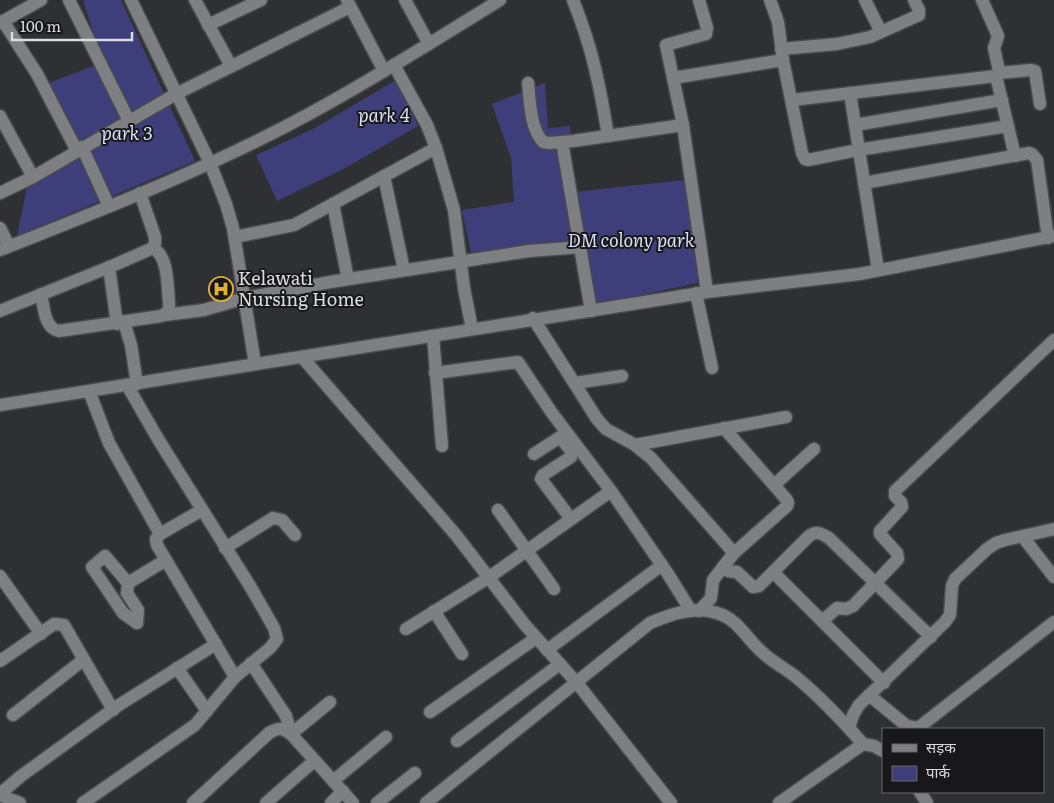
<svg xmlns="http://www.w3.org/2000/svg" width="1054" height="803" font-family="Literata,'Noto Sans Devanagari',serif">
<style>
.green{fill:#3e3f7a}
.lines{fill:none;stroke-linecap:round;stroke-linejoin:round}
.minor-casing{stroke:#4a4b4e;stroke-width:15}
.minor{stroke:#7e7f83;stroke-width:12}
.labels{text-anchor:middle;stroke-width:4;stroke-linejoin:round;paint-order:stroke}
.park-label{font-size:18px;font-style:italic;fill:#dbdef5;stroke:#18181a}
.poi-label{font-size:18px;fill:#dbdcde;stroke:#18181a;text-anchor:start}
</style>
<rect width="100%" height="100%" fill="#2f3034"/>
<g class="green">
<path d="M83 0H121L195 161 17 236 28 181 79 147 49 83 103 62Z"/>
<path d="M396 80 418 126 345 168 277 201 256 155 313 129Z"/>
<path d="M545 83 548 128 570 126 574 192 693 179 707 281 584 307 575 244H528L471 253 462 210 514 202 511 158 492 104Z"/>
</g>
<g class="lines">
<defs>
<g id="minor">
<path d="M69 0 129 121"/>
<path d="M131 0 210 163 226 204 233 228 255 364"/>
<path d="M195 0 231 66"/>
<path d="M347 0 384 71"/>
<path d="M405 0 429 44"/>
<path d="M573 0C592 47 600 86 608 136"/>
<path d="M699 0 707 28 706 34 666 45 683 125 707 292"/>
<path d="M770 0 778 22 783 60 802 153 805 159 808 160 858 150 1008 126"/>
<path d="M865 0 881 32"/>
<path d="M982 0 998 36 994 48 999 71 996 76 1015 156"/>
<path d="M3 21 37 74 77 151"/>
<path d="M0 23 41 0"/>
<path d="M208 25 261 0"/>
<path d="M781 49 837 44 870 37 919 15V10L914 0"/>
<path d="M394 65 427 125 436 148 454 210 464 288 472 329"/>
<path d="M998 73 1031 70 1035 71 1040 104"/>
<path d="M673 78 783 60"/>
<path d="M528 83C530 101 530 128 543 142L549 143 573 141 683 125"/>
<path d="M850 93 878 270"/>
<path d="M792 100 996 76"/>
<path d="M0 116 33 177"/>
<path d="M855 125 1002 100"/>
<path d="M562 142 591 311"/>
<path d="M82 147 109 206"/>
<path d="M384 176 404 270"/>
<path d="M864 183 1029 153 1032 154 1037 160 1048 238"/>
<path d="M0 193 33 177 176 94 350 7"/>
<path d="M333 204 348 279"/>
<path d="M0 228 9 246"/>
<path d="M235 237 294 225 436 148"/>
<path d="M0 250C104 209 210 168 309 114 374 79 437 39 500 0"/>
<path d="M109 267 117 324"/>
<path d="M696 293 712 368"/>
<path d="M41 294C44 307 44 328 59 331L161 316C168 313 170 310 169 302 167 286 169 257 153 248"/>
<path d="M0 311 112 266 153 248 155 243V237L140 193"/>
<path d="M165 315 204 310 245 298 330 282 529 251 581 247"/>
<path d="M533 318 597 419 606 429 635 445 651 458 734 553"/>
<path d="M124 322 131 345 137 384"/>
<path d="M433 336 442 446"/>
<path d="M302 357 456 535 525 625 577 683 671 803"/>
<path d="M435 373 518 362 552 413 611 491"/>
<path d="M575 383 622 376"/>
<path d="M89 391 109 443 160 534"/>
<path d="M0 405 707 292 860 274 1054 236"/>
<path d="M635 445 786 417"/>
<path d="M534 454 560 437 572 452 571 457 543 475 541 479 571 519"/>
<path d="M774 485 814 449"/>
<path d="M202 510 160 534 156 539 157 545 235 677"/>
<path d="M498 510 554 589"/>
<path d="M1023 537 1054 577"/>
<path d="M225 548 273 518 282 520 295 535"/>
<path d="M723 567 728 571 737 572 753 587 759 586 809 536C817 530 822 534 829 538L931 637"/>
<path d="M773 572 884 683"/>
<path d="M0 576 41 634"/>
<path d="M128 583 105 556 92 567 123 613 137 623"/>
<path d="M434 611 462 654"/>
<path d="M699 611 711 598 713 580 723 567 734 553 787 506 788 503 787 500 724 428"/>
<path d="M822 621 837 608 846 609 853 606 898 559 897 553 880 534V531L902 507 901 502 895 496V491L1054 340"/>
<path d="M137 623 138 610 127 593 128 583 166 560"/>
<path d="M406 629 488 578 611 491 668 574 691 611"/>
<path d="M547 650 662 565"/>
<path d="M0 661 54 624 64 625 113 710"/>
<path d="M251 663 286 716 291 734 330 702"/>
<path d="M177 668 207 711"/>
<path d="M869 695 907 726 918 728 1054 622"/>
<path d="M430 712 536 638"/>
<path d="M13 715 83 660"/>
<path d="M849 728 853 715 859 705 945 622 950 615 952 586 955 579 987 549 996 543 1005 540 1054 529"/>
<path d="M457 741 560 664"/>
<path d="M333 781 386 737"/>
<path d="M920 792 927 803"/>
<path d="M0 794 21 776 119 705 216 644"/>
<path d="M0 795 20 803"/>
<path d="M83 803 195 725 235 677 270 648 277 639 274 628 250 586 158 439 127 385"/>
<path d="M193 803 269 733C279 727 282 728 291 734L353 803"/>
<path d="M266 803 314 761"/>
<path d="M331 803 343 791"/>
<path d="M377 803 415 773"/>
<path d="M426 803 650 623C671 614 694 606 717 613 738 619 746 638 762 652 772 662 785 668 796 677 820 697 843 721 863 744"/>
<path d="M779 803 863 744 874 746 883 751"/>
</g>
</defs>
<use href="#minor" class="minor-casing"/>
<use href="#minor" class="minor"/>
</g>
<defs>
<symbol id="hospital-ring" viewBox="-11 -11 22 22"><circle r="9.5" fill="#18181a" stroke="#e0b034" stroke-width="1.5"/><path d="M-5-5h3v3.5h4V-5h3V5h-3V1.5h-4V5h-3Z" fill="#e0b034"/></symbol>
</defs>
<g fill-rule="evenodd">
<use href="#hospital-ring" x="207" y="275" width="28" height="28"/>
</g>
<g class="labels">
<g class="park-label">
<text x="384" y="122">park 4</text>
<text x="127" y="140">park 3</text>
<text x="631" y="247">DM colony park</text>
</g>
<g class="poi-label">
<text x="238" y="285">Kelawati<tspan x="238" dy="21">Nursing Home</tspan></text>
</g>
</g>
<rect x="882" y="728" width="162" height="65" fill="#18181a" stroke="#666668"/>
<rect x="892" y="744" width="25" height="8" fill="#7e7f83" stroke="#666668"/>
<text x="926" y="753" font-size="15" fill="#dbdcde">सड़क</text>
<rect x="892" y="766" width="25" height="15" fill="#3e3f7a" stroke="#666668"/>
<text x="926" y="778" font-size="15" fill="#dbdcde">पार्क</text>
<path d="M12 32v8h120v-8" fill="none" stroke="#dbdcde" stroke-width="2.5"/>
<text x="20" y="32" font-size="15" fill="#dbdcde" stroke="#18181a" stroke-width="4" paint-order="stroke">100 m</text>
</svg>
